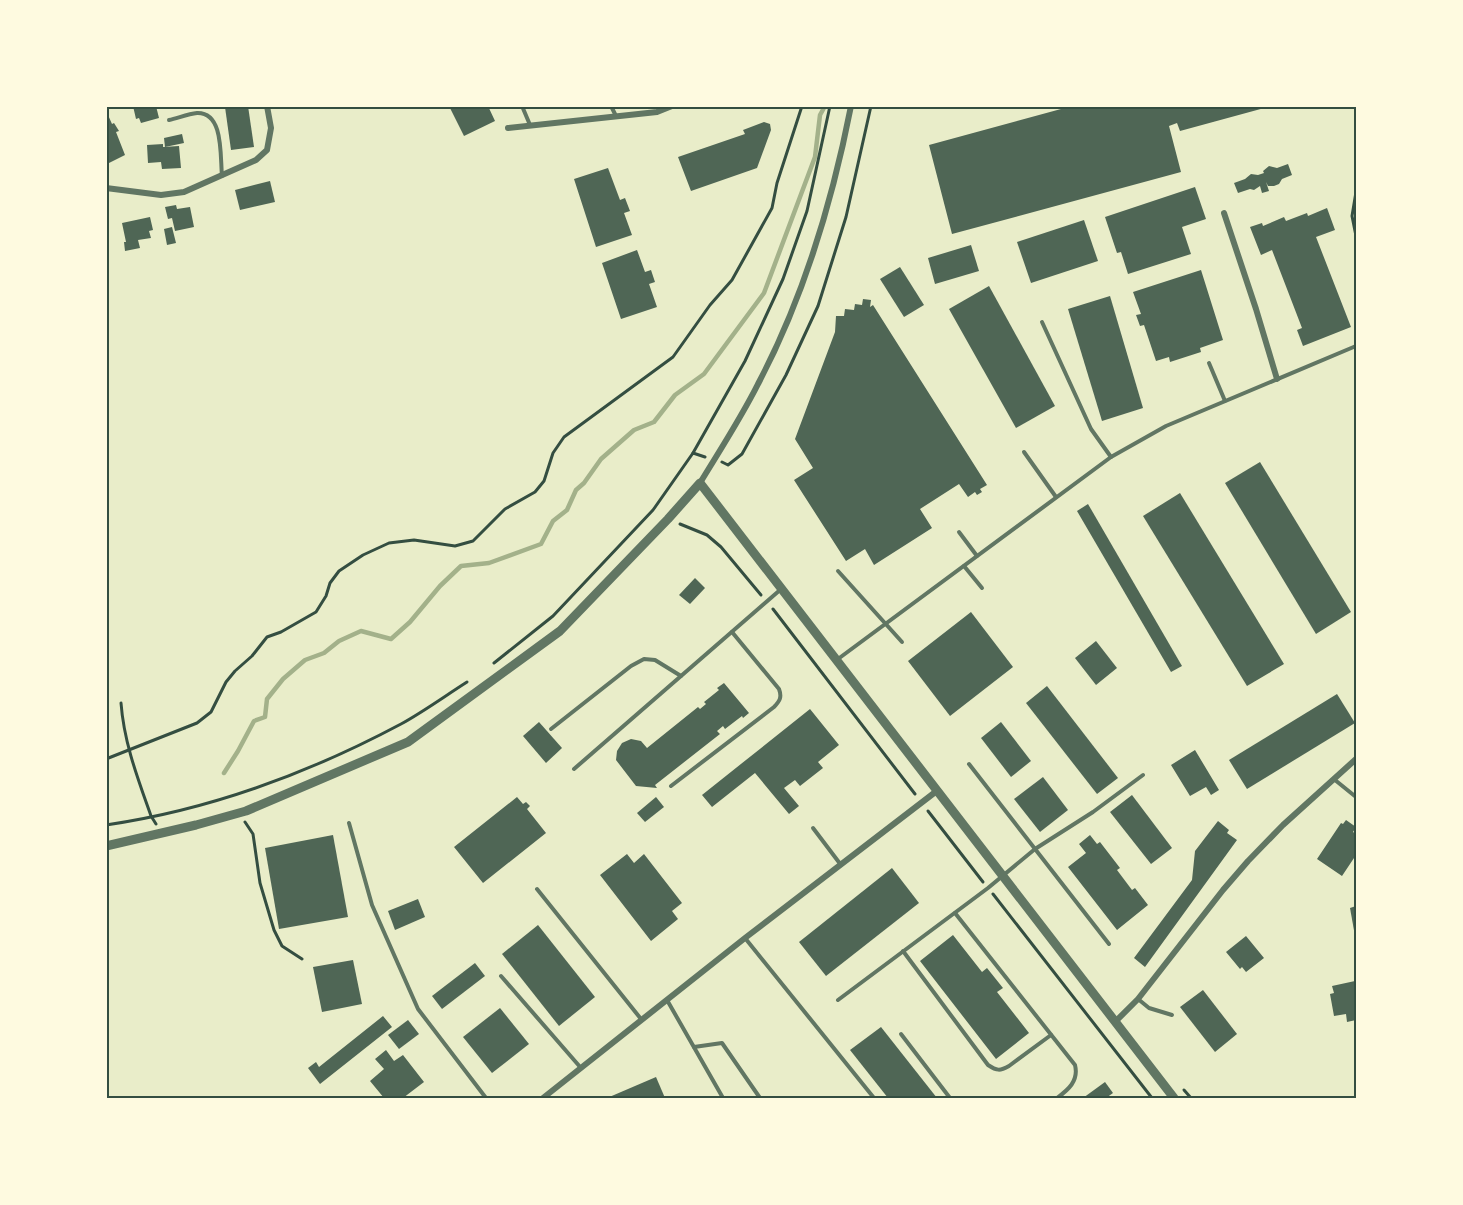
<svg xmlns="http://www.w3.org/2000/svg" width="1463" height="1205" font-family="Figtree,sans-serif">
<style>
.lines{fill:none;stroke-linecap:round;stroke-linejoin:round}
.stream{stroke:#a3b18a;stroke-width:4.5}
.building{fill:#4f6655}
.path{stroke:#344e41;stroke-width:3}
.service{stroke:#617663;stroke-width:4}
.minor{stroke:#617663;stroke-width:6}
.tertiary{stroke:#617663;stroke-width:9}
.neatline{fill:none;stroke:#344e41;stroke-width:2}
</style>
<rect width="100%" height="100%" fill="#e9edc9"/>
<g class="lines">
<path class="stream" d="M224 773 238 751 254 721 265 717 267 699 283 679 305 660 324 653 339 641 361 631 391 639 410 622 440 586 461 566 489 563 541 544 553 521 567 510 576 490 584 483 601 459 634 430 654 422 675 395 704 374 764 293 815 157 820 115 825 106"/>
</g>
<g class="building">
<path d="M133 106H156L159 118 141 123 139 118 136 119Z"/>
<path d="M248 106 254 147 231 150 225 107Z"/>
<path d="M449 106H488L495 121 464 136Z"/>
<path d="M1072 106H1268V107L1180 131 1177 123 1169 126 1181 172 952 234 929 145Z"/>
<path d="M108 115 112 124 114 123 119 131 116 132 125 155 109 163 106 158V116Z"/>
<path d="M764 122 770 124 771 130 757 168 691 191 678 157 745 134 743 130Z"/>
<path d="M182 134 184 143 165 147 164 138Z"/>
<path d="M163 144V147L179 146 181 168 162 169 161 162 148 163 147 145Z"/>
<path d="M1288 164 1292 175 1282 179 1279 184 1274 186H1268L1266 182 1269 191 1262 193 1260 186 1254 190 1250 189 1238 193 1234 183 1245 179 1251 174 1258 175 1264 173 1263 171 1269 166 1277 168Z"/>
<path d="M608 168 620 200 625 198 630 211 624 213 632 235 596 247 574 179Z"/>
<path d="M270 181 275 202 240 210 235 190Z"/>
<path d="M1195 187 1206 219 1182 227 1191 254 1128 274 1121 252 1117 253 1105 217Z"/>
<path d="M176 205 177 209 190 207 194 227 175 231 172 218 168 219 165 207Z"/>
<path d="M1327 208 1335 230 1316 237 1351 327 1303 346 1297 330 1302 328 1272 250 1261 255 1250 227 1262 223 1263 226 1284 217 1286 221 1307 213 1308 216Z"/>
<path d="M150 217 153 230 149 231 151 238 138 240 140 248 125 251 124 242H126L122 223Z"/>
<path d="M1084 220 1098 261 1031 283 1017 242Z"/>
<path d="M172 227 176 243 167 245 164 229Z"/>
<path d="M971 245 979 271 935 284 928 258Z"/>
<path d="M637 250 645 272 651 270 655 282 649 284 657 307 621 319 602 263Z"/>
<path d="M900 267 924 305 904 317 880 279Z"/>
<path d="M1201 270 1223 340 1200 348 1201 352 1170 362 1169 357 1156 361 1144 325 1140 326 1136 315 1141 314 1133 292Z"/>
<path d="M989 286 1055 406 1016 428 949 309Z"/>
<path d="M1110 296 1143 408 1102 421 1068 309Z"/>
<path d="M863 299 871 300 870 307 873 305 987 485 980 489 982 492 977 495 975 492 968 497 959 484 920 509 932 528 874 565 865 549 846 561 794 480 813 468 795 439 835 332 836 316H844L845 309 854 310 855 304 862 305Z"/>
<path d="M1260 462 1351 612 1316 634 1225 483Z"/>
<path d="M1180 493 1284 664 1247 686 1143 516Z"/>
<path d="M1088 504 1182 666 1171 672 1077 511Z"/>
<path d="M695 578 705 588 690 604 679 595Z"/>
<path d="M971 612 1013 667 950 716 908 661Z"/>
<path d="M1096 641 1117 668 1096 685 1075 658Z"/>
<path d="M724 683 749 713 743 718 742 716 725 729 723 726 717 731 720 734 655 785 657 788 636 786 616 760 617 751 622 743 631 739 641 741 647 748 698 707 700 709 706 704 704 702 719 690 717 688Z"/>
<path d="M1047 686 1118 778 1097 794 1026 703Z"/>
<path d="M1337 694 1355 723 1247 789 1229 760Z"/>
<path d="M810 709 839 745 818 762 823 768 800 786 795 780 784 788 799 806 789 814 755 773 712 807 702 795Z"/>
<path d="M539 722 562 748 546 763 523 736Z"/>
<path d="M1001 722 1031 761 1011 777 981 738Z"/>
<path d="M1195 750 1219 790 1211 795 1206 787 1190 796 1171 765Z"/>
<path d="M1043 777 1068 810 1040 832 1014 799Z"/>
<path d="M1132 795 1172 848 1151 864 1110 812Z"/>
<path d="M517 797 523 804 526 802 530 806 527 809 546 833 483 883 454 847Z"/>
<path d="M656 797 664 807 645 822 637 813Z"/>
<path d="M1346 820 1356 827 1353 832 1356 834V855L1342 876 1317 859 1341 823 1343 824Z"/>
<path d="M1218 821 1229 830 1227 833 1237 840 1145 967 1134 958 1192 880 1195 851Z"/>
<path d="M333 835 348 917 279 929 265 848Z"/>
<path d="M1090 835 1097 844 1100 842 1120 868 1117 870 1132 890 1135 888 1148 905 1117 930 1068 867 1086 853 1079 844Z"/>
<path d="M627 854 634 863 644 854 682 903 672 911 678 919 651 941 600 875Z"/>
<path d="M892 868 919 903 826 976 799 942Z"/>
<path d="M418 899 425 917 395 930 388 911Z"/>
<path d="M1356 906V935L1355 936 1350 908Z"/>
<path d="M538 925 595 997 559 1026 502 954Z"/>
<path d="M953 935 982 972 987 968 1003 988 997 992 1029 1033 996 1059 920 961Z"/>
<path d="M1246 936 1264 958 1246 972 1242 967 1240 969 1226 952Z"/>
<path d="M353 960 362 1004 322 1012 313 967Z"/>
<path d="M475 963 485 976 442 1009 432 996Z"/>
<path d="M1355 981 1356 1020 1347 1022 1346 1014 1334 1016 1330 994 1334 993 1332 986Z"/>
<path d="M1203 990 1237 1034 1215 1052 1180 1007Z"/>
<path d="M500 1008 529 1044 492 1073 463 1037Z"/>
<path d="M383 1016 392 1027 320 1084 308 1068 316 1062 319 1067Z"/>
<path d="M408 1020 419 1034 399 1049 388 1035Z"/>
<path d="M881 1027 937 1098H888L850 1050Z"/>
<path d="M386 1050 394 1061 403 1055 424 1082 403 1098H384L370 1081 384 1069 375 1059Z"/>
<path d="M656 1077 665 1098H607Z"/>
<path d="M1105 1082 1113 1093 1106 1098H1083Z"/>
</g>
<g class="lines">
<g class="path">
<path d="M1356 192 1352 216 1356 236"/>
<path d="M693 453 745 361 783 279 807 211 830 106"/>
<path d="M722 462 728 465 742 454 786 375 818 306 846 217 871 106"/>
<path d="M680 524 707 535 721 547 761 595"/>
<path d="M773 609 915 794"/>
<path d="M494 663 553 616 653 510 693 453 705 457"/>
<path d="M121 703C124 743 138 779 151 816L156 824"/>
<path d="M106 759 197 723 211 712 226 682 235 671 252 656 267 637 281 632 316 612 326 596 330 583 339 571 363 555 389 543 414 540 455 546 473 541 505 509 535 492 544 481 553 453 564 437 673 357 710 305 732 280 772 208 777 183 802 106"/>
<path d="M928 811 983 882"/>
<path d="M245 822 253 834 260 883 274 930 282 946 302 959"/>
<path d="M106 825C209 810 309 773 401 724 423 712 445 696 467 682"/>
<path d="M993 894 1152 1098"/>
<path d="M1184 1090 1191 1098"/>
</g>
<g class="service">
<path d="M522 106 530 125"/>
<path d="M611 106 616 116"/>
<path d="M169 120C178 118 188 114 197 113 224 112 220 156 222 176"/>
<path d="M1042 322 1091 429 1111 457"/>
<path d="M1209 363 1225 401"/>
<path d="M1024 452 1056 497"/>
<path d="M959 532 977 556"/>
<path d="M964 566 982 588"/>
<path d="M838 571 902 642"/>
<path d="M838 659 1111 457 1166 426 1356 346"/>
<path d="M551 729 631 666 644 659 655 660 681 676"/>
<path d="M969 764 1109 944"/>
<path d="M574 769 780 590"/>
<path d="M1335 780 1356 797"/>
<path d="M671 786 774 707C780 701 782 697 779 689L732 632"/>
<path d="M349 823 372 905 418 1009 486 1098"/>
<path d="M813 828 841 865"/>
<path d="M537 889 641 1019"/>
<path d="M955 913 1075 1065C1079 1081 1068 1090 1057 1098"/>
<path d="M745 938 874 1098"/>
<path d="M903 951 988 1065C997 1071 1000 1071 1009 1066L1051 1035"/>
<path d="M501 976 581 1068"/>
<path d="M1138 999 1149 1008 1172 1015"/>
<path d="M667 1000 723 1098"/>
<path d="M838 1000 988 888 1035 849 1093 812 1143 775"/>
<path d="M901 1034 950 1098"/>
<path d="M694 1047 722 1043 760 1098"/>
</g>
<g class="minor">
<path d="M508 128 657 112 672 106"/>
<path d="M106 188 161 195 184 192 256 160 267 150 271 128 267 106"/>
<path d="M1224 213 1256 309 1277 379"/>
<path d="M700 483C720 450 741 418 758 384 804 297 832 203 851 106"/>
<path d="M1115 1022 1138 999 1223 890 1248 861 1283 825 1356 759"/>
<path d="M543 1098 745 938 938 790"/>
</g>
<path class="tertiary" d="M106 846 196 825 246 811 408 742 560 631 668 519 700 483 1174 1098"/>
</g>
<rect width="1463" height="1205" fill="none" stroke="#fefae0" stroke-width="216"/>
<rect x="108" y="108" width="1247" height="989" class="neatline"/>
</svg>
